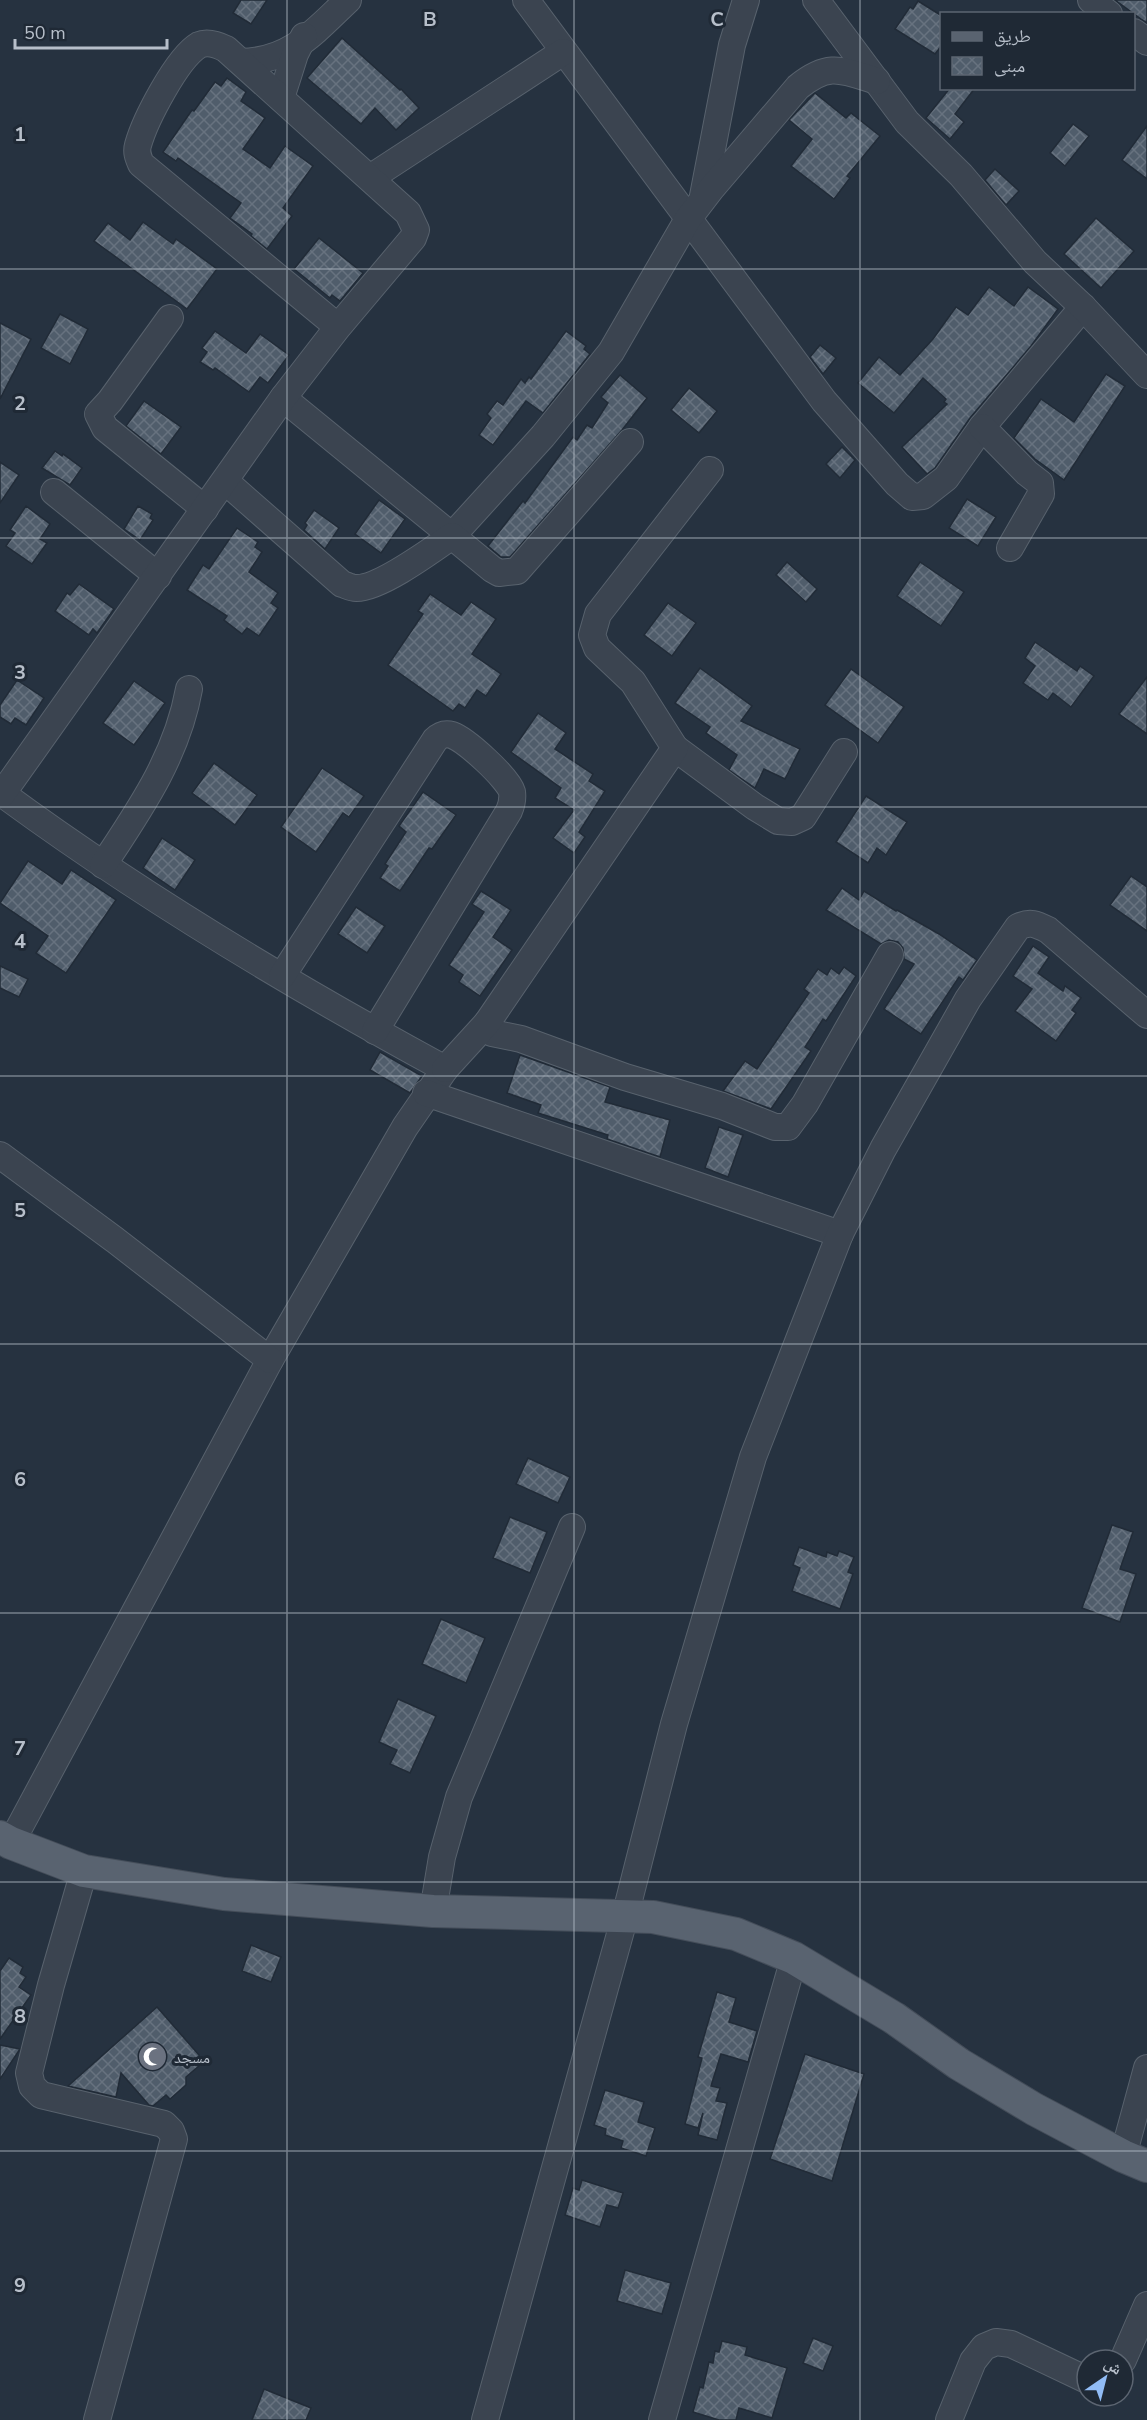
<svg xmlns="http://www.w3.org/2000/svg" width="1147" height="2420" font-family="'Nunito Sans','Noto Naskh Arabic',sans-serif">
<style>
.building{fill:url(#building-cross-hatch);stroke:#212b37;stroke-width:1.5}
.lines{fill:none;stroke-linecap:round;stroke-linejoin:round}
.minor-casing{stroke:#58626d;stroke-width:28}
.major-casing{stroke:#444d59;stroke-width:34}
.minor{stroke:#3b4450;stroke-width:26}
.major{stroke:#596370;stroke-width:32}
.grid{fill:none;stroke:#b7bfca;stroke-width:1.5;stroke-opacity:0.55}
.labels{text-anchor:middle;stroke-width:6;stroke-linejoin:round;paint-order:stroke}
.poi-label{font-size:16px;fill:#b7bfca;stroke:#1f2935;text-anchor:start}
.grid-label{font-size:20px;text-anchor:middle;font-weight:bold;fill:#b7bfca;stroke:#1f2935;stroke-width:6;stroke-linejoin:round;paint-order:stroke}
</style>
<defs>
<pattern id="building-cross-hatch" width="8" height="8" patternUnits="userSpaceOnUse" patternTransform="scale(1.5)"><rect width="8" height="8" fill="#505d6b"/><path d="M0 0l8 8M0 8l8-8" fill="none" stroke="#67727f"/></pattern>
</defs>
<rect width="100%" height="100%" fill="#263240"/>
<g class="building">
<path d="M241 0H267L251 24 233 13Z"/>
<path d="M1115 0H1147V23L1141 19Z"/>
<path d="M918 1 942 16V45L935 54 895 29 910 7 913 9Z"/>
<path d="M342 38 400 90 401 89 419 108 396 130 375 108 361 124 307 78Z"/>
<path d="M227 78 246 92 241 101 265 118 243 149 270 168 285 146 313 166 283 208 292 216 267 249 251 236 252 234 230 218 241 203 178 158 176 161 163 152 192 110 194 111 215 82 221 86Z"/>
<path d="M950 88H975L955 114 964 122 950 139 926 118Z"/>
<path d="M815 93 846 118 851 113 880 136 847 176 850 178 834 199 791 166 812 139 789 120Z"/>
<path d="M1073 124 1089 136 1065 166 1050 153Z"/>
<path d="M1147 126V179L1122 160Z"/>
<path d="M995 169 1019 191 1006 205 985 180Z"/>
<path d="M1096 218 1134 251 1101 288 1064 254Z"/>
<path d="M143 222 173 244 176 239 217 269 187 309 94 241 108 223 130 240Z"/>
<path d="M319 238 363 273 340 301 332 295 330 298 294 269Z"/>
<path d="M989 287 1014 306 1028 287 1058 309 1031 346 970 418 935 468 927 474 902 447 947 404 944 402 946 399 923 378 894 413 858 383 879 357 900 375 933 339 956 307 968 315Z"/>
<path d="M60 314 88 329 70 364 41 348Z"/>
<path d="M0 323 31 339 0 399Z"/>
<path d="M215 331 246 353 260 334 289 355 268 383 260 377 249 392 215 368 213 370 200 362 207 352 202 348Z"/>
<path d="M566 331 586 346 584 349 590 354 543 413 526 401 493 445 479 435 491 418 487 414 497 401 503 405 521 379 525 383 529 377 531 379Z"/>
<path d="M820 345 836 358 823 374 810 357Z"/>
<path d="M1106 374 1125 386 1064 480 1035 459 1014 438 1041 399 1074 422Z"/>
<path d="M620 375 647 398 622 430 510 557H501L488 546 523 501 525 503 573 437 577 440 587 425 592 428 608 403 601 397Z"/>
<path d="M689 388 717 411 699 433 671 410Z"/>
<path d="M144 401 181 427 161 454 126 426Z"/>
<path d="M842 447 855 460 840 478 826 464Z"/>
<path d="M55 451 62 456 63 454 82 468 70 485 42 468Z"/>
<path d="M0 462 19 475 0 503Z"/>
<path d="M967 499 996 517 978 546 949 528Z"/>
<path d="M379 500 405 519 381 553 355 534Z"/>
<path d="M26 506 50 524 40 539 47 543 32 564 6 546 15 533 10 530Z"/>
<path d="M138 506 152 514 150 518 153 520 140 540 124 529Z"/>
<path d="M314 510 339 528 325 549 304 530 307 525 305 523Z"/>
<path d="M237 528 258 542 255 547 262 552 249 572 278 593 271 603 278 608 259 636 247 628 242 634 224 620 227 616 187 590 203 565 209 569Z"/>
<path d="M787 562 817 589 806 602 776 575Z"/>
<path d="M920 562 964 592 941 626 897 596Z"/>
<path d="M79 584 114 609 97 633 93 629 89 635 55 611 67 593 70 595Z"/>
<path d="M430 594 461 615 471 602 496 619 472 654 501 674 486 696 477 690 465 708 459 704 453 711 388 665 423 614 418 611Z"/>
<path d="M668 603 696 623 672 656 644 635Z"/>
<path d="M1035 642 1077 671 1080 666 1094 676 1071 707 1053 693 1048 700 1023 683 1035 666 1025 658Z"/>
<path d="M700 668 752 706 741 721 800 749 785 779 764 769 755 788 729 770 737 755 706 733 710 727 675 703Z"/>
<path d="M851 669 904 707 878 743 825 705Z"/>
<path d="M1147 677V734L1119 714Z"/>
<path d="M17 680 44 698 26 725 15 718 11 724 0 717V705Z"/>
<path d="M134 681 165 703 134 745 103 723Z"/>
<path d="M538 713 566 733 555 749 593 774 589 781 605 791 579 832 585 837 574 853 553 838 574 810 555 798 561 788 511 752Z"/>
<path d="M214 763 257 795 235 825 192 793Z"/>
<path d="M322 768 364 796 349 817 343 813 316 852 281 827Z"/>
<path d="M423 792 456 815 432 849 429 848 400 891 380 878 388 866 385 864 406 832 399 826Z"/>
<path d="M866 796 907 822 886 855 877 848 868 863 836 842Z"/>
<path d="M162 838 195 860 175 890 143 868Z"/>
<path d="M28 861 62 884 71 870 116 900 66 973 36 953 48 936 0 903Z"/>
<path d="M1131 876 1147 887V931L1110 905Z"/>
<path d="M842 888 859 900 864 891 896 911 897 910 939 934 977 960 963 980 959 977 921 1034 884 1009 914 964 904 959 903 948 898 942 889 940 881 944 826 910Z"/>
<path d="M481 891 511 910 493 937 512 950 480 996 459 982 463 975 449 965 484 912 472 904Z"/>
<path d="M356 907 385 926 367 953 338 934Z"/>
<path d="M1033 946 1049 957 1038 973 1063 991 1065 986 1081 998 1072 1010 1076 1013 1056 1041 1015 1011 1032 989 1013 976Z"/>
<path d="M0 966 28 979 19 997 0 988Z"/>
<path d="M844 967 856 976 826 1021 823 1019 805 1047 811 1051 771 1109 723 1091 745 1061 757 1069 809 993 804 989 818 969 827 975 831 968 839 974Z"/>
<path d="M380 1052 422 1076 410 1093 370 1070Z"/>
<path d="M520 1055 610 1087 605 1102 670 1120 660 1157 607 1139 608 1135 538 1113 541 1105 507 1093Z"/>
<path d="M719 1127 743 1135 728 1177 705 1168Z"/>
<path d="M528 1458 570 1477 558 1503 516 1484Z"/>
<path d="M510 1517 547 1532 530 1573 493 1558Z"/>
<path d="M1112 1525 1133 1532 1120 1569 1136 1574 1120 1622 1082 1608Z"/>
<path d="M799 1547 826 1557 827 1552 837 1556 839 1551 854 1557 848 1572 853 1574 840 1609 792 1591 800 1568 793 1565Z"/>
<path d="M441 1619 485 1638 466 1683 422 1664Z"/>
<path d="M398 1699 436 1716 410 1773 390 1764 397 1750 379 1742Z"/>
<path d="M251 1945 281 1957 271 1982 242 1971Z"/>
<path d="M9 1958 23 1967 20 1973 26 1977 19 1987 31 1995 0 2039V1971Z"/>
<path d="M717 1992 736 1998 729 2022 757 2031 748 2062 721 2054 711 2086 720 2088 716 2101 727 2103 717 2140 698 2135 703 2113 698 2128 685 2124 702 2058 698 2057Z"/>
<path d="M157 2007 199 2055 200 2065 186 2077V2085L170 2099 166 2095 153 2106 149 2105 121 2073 116 2097 68 2086Z"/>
<path d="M0 2045 20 2049 0 2079Z"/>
<path d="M805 2054 864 2074 832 2181 770 2159Z"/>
<path d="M605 2090 644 2102 638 2122 655 2128 646 2156 621 2148 623 2141 605 2135 606 2129 594 2125Z"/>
<path d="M582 2180 623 2193 618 2208 607 2205 600 2227 565 2215 573 2188 579 2190Z"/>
<path d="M625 2270 671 2283 662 2314 617 2301Z"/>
<path d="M813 2338 833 2346 823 2371 803 2363Z"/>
<path d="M722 2341 747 2347 745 2355 787 2368 772 2418 739 2408 736 2420H719L693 2412 700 2387 703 2388 709 2362 713 2363 715 2351 719 2352Z"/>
<path d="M264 2389 311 2408 306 2420H252Z"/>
</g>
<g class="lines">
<defs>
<g id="minor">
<path d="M526 0 824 401 897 484 912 497 923 496 946 478 982 427 1083 307"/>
<path d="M816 0 907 122 961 175 1035 262 1083 307 1147 375"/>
<path d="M1091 0 1109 14"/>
<path d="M1134 32 1147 42"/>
<path d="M241 62C291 61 314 32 348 0"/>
<path d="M281 98 295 54 304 36"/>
<path d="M370 178 563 52"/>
<path d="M703 196 732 45 746 0"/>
<path d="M170 318 110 401 98 414 105 428 205 509"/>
<path d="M283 398 452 536 543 436 611 352 688 219 711 189 798 87C829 62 841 70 877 81"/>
<path d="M982 427 1027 473 1040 483 1041 494 1010 548"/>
<path d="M225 481 342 584C346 585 351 588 356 588 379 589 432 550 452 536L492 569 499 573 517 571 630 442"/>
<path d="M54 492 158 576"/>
<path d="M675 748 755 807 778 821 792 822 803 817 844 752"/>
<path d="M0 792C141 896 292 986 445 1069L405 1127 270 1360 11 1843"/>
<path d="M2 794 283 398 338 327 413 238 416 230 408 213 226 49C218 45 208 41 199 45 177 58 145 120 138 145 136 152 138 157 141 164L338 327"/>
<path d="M103 865C140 809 177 756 189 689"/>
<path d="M282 976 435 740C440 735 445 733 452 735 466 740 508 778 512 792 513 799 512 804 509 811L375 1031"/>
<path d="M487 1023 492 1033 521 1039 625 1077 722 1106 775 1127H788L805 1104 890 955"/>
<path d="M445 1069 487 1023 675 748 633 682 597 648 592 635 598 614 710 470"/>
<path d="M426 1093 840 1234"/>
<path d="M0 1155 115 1240 270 1360"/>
<path d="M84 1871 51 1985 29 2073 32 2086 41 2095 164 2124 171 2131 174 2139 97 2420"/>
<path d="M433 1911 442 1857 459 1797 572 1527"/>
<path d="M1123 2156 1147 2068"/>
<path d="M1123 2360 1147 2305"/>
<path d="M485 2420 625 1916 674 1724 753 1457 840 1234 883 1149 968 999 1018 927C1030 921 1036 924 1048 930L1147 1015"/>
<path d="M662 2420 794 1958"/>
<path d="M949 2420 973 2361 984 2347 996 2342 1011 2344 1087 2380"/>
</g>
<path id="major" d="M0 1837 11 1843 84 1871 224 1894 433 1911 653 1917 736 1934 794 1958 894 2018 959 2064 1034 2109 1123 2156 1147 2166"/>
</defs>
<use href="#minor" class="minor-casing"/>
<use href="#major" class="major-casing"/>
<use href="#minor" class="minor"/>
<use href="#major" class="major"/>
</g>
<path class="grid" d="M287 0V2420M574 0V2420M860 0V2420M0 269H1147M0 538H1147M0 807H1147M0 1076H1147M0 1344H1147M0 1613H1147M0 1882H1147M0 2151H1147"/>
<defs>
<symbol id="mosque-disc" viewBox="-11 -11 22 22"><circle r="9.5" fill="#6b7280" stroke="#1f2935"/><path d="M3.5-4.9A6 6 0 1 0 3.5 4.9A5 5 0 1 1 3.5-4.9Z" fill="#fff"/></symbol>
</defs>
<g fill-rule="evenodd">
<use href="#mosque-disc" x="136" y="2040" width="33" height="33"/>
</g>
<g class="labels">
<g class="poi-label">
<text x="174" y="2063">مسجد</text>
</g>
</g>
<g class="grid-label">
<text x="430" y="26">B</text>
<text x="717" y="26">C</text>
<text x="20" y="141">1</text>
<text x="20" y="410">2</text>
<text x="20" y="679">3</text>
<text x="20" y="948">4</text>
<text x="20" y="1217">5</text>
<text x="20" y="1486">6</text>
<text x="20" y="1755">7</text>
<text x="20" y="2023">8</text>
<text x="20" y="2292">9</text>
</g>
<rect x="940" y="12" width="195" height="78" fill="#1f2935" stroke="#5c6571" stroke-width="1.5"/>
<rect x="952" y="32" width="30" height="9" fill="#596370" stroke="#5c6571" stroke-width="1.5"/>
<text x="994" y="42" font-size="18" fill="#b7bfca">طريق</text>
<rect x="952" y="57" width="30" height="18" fill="url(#building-cross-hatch)" stroke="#5c6571" stroke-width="1.5"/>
<text x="994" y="72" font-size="18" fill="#b7bfca">مبنى</text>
<g transform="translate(1105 2378) rotate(35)"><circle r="28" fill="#1f2935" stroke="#5c6571" stroke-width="1.5"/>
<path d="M0-4.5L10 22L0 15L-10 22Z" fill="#91bcf6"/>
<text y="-9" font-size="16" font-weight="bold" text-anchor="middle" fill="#b7bfca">ش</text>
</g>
<path d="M15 39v9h152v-9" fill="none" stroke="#b7bfca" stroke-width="3"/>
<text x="24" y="39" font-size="18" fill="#b7bfca" stroke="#1f2935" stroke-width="4.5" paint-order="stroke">50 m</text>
</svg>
